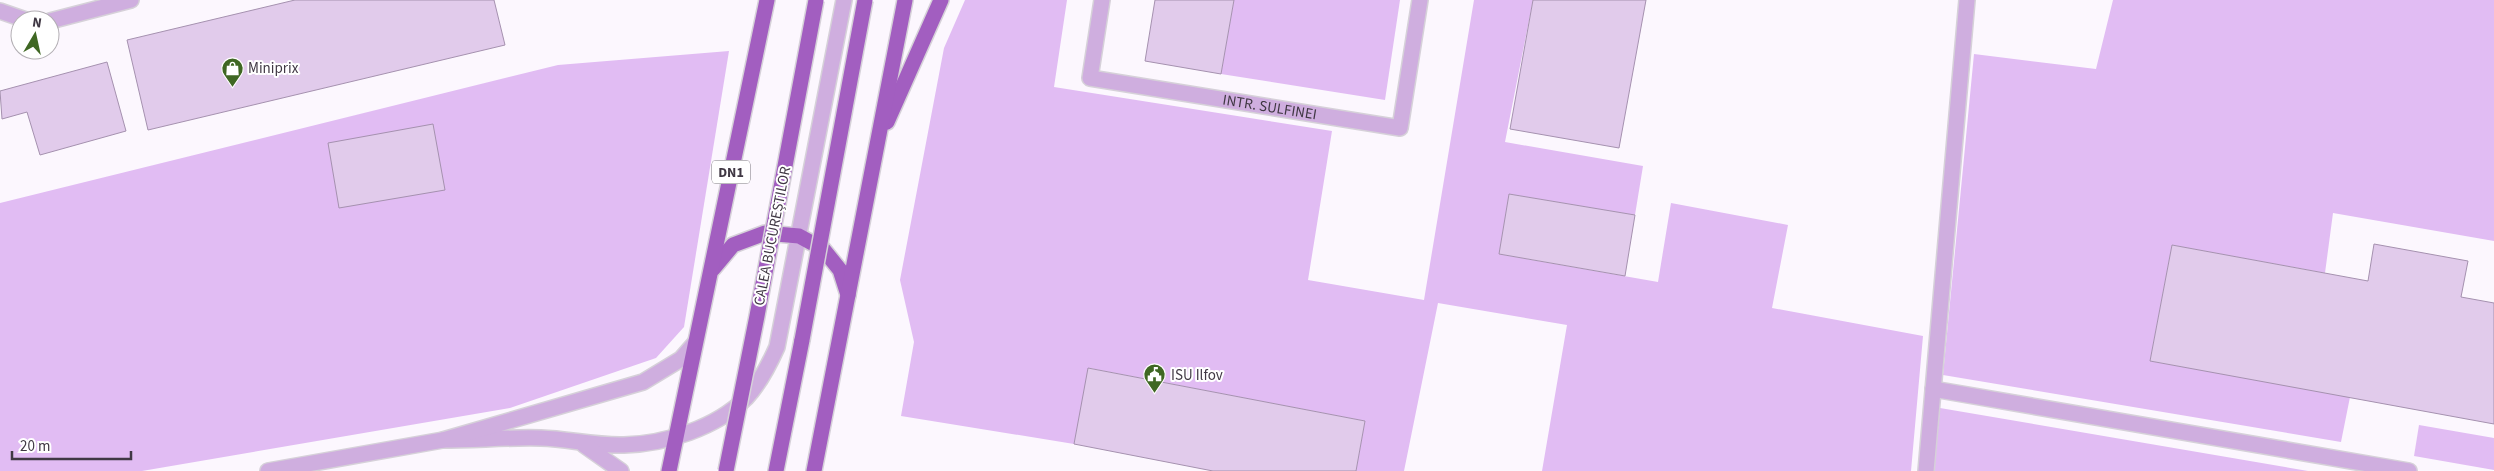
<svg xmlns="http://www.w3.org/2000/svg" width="2494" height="471" font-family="'Source Sans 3',sans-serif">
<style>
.green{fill:#e1bcf3}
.building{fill:#e1cbeb;stroke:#a591af}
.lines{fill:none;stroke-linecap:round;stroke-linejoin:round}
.service-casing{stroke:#d6d1d9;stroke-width:18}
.trunk-casing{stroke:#d6d1d9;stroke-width:18}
.service{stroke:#cfaedf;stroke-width:15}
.trunk{stroke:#a25ec0;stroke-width:15}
.trunk-bridge-casing{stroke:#d6d1d9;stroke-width:18;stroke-linecap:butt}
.trunk-bridge{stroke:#a25ec0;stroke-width:15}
.labels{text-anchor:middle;stroke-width:4;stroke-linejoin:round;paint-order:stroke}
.shield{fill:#fff;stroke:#79747c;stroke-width:1}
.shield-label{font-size:14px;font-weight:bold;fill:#403844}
.poi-label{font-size:15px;fill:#403844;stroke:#fff;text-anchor:start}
.street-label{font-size:15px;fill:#403844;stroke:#fff}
</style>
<rect width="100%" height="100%" fill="#fcf7fe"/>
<g class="green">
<path d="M965 0H1067L1054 87 1332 131 1308 280 1424 300 1474 0H1533L1505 142 1643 166 1635 215 1509 194 1499 254 1658 282 1671 203 1788 225 1772 308 1923 336 1911 471H1542L1567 325 1438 303 1404 471H1356L1365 421 1089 368 1074 444 901 416 914 342 900 280 944 48Z"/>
<path d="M1234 0H1400L1385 100 1221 74Z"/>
<path d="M2113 0H2494V241L2333 213 2325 273 2172 245 2150 361 2350 397 2341 442 1943 375 1974 54 2096 69Z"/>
<path d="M729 51 684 327 656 358 510 408 142 471H0V203L558 65Z"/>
<path d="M1940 408 2308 471H1934Z"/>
<path d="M2419 425 2494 438V470L2414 456Z"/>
</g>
<g class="building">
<path d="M295 0H494L505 45 148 130 127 40Z"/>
<path d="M1155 0H1234L1221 74 1145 61Z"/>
<path d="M1533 0H1646L1619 148 1510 129Z"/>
<path d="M107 62 126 131 40 155 27 112 2 119 0 91Z"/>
<path d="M433 124 445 190 339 208 328 143Z"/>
<path d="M1509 194 1635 215 1625 276 1499 254Z"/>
<path d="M2374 244 2468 261 2461 297 2494 303V424L2150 361 2172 245 2368 281Z"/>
<path d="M1088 368 1365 421 1356 471H1213L1074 444Z"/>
</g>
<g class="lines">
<defs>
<g id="service">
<path id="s1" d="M1102 0 1090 78 1400 128 1420 0"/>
<path d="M0 11 26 20"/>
<path d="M50 21 131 0"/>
<path d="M1933 389 2409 471"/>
<path d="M443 440C476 440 509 437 541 438 569 439 596 446 624 445 665 444 716 428 746 398 760 383 769 365 777 347L844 0"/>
<path d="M584 445 621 471"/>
<path d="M268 471 443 440 643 382 681 359 695 343"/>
<path d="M1926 471 1967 0"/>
</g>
<g id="trunk">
<path d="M887 122 941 0"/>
<path d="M713 269 733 245 765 233 799 236 823 249 840 270 848 295"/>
<path d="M669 471 767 0"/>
<path d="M776 471 802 340"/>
<path d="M814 471 905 0"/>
</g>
</defs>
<use href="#service" class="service-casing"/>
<use href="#trunk" class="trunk-casing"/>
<use href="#service" class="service"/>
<use href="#trunk" class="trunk"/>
<defs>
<g id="trunk-bridge">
<path d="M802 340 865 0"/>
<path d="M726 471 757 316 816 0"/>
</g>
</defs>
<use href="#trunk-bridge" class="trunk-bridge-casing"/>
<use href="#trunk-bridge" class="trunk-bridge"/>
</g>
<defs>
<symbol id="shop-pin" viewBox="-11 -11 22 30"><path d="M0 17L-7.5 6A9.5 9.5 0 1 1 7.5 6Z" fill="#3f6723" stroke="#fff"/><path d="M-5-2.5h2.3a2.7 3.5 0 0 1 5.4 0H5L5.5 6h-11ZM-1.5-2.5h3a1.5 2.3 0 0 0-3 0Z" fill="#fff"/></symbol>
<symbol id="civic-pin" viewBox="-11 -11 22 30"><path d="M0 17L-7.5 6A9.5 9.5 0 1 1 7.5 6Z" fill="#3f6723" stroke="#fff"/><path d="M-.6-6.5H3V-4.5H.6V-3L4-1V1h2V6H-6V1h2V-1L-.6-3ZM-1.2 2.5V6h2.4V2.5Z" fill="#fff"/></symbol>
</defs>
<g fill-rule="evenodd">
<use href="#shop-pin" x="220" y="56" width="25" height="34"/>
<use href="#civic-pin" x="1142" y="362" width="25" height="34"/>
</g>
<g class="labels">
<rect class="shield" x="712" y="160.5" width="38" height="23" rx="4"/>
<g class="shield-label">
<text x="731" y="177">DN1</text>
</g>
<g class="poi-label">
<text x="248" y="73">Miniprix</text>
<text x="1171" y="380">ISU Ilfov</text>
</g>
<g class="street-label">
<text dy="5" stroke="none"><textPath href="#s1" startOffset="261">INTR. SULFINEI</textPath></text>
<text transform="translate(772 236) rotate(-79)" y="5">CALEA BUCUREȘTILOR</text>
</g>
</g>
<g transform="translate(35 35) rotate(9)"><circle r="24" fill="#ffffff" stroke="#b3afb4"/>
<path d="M0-4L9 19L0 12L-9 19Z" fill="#3f6723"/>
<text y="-8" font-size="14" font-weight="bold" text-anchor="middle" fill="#403844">N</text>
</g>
<path d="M12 451v8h119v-8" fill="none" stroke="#403844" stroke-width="2.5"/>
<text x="20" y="451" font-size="15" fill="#403844" stroke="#ffffff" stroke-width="4" paint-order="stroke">20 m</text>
</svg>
